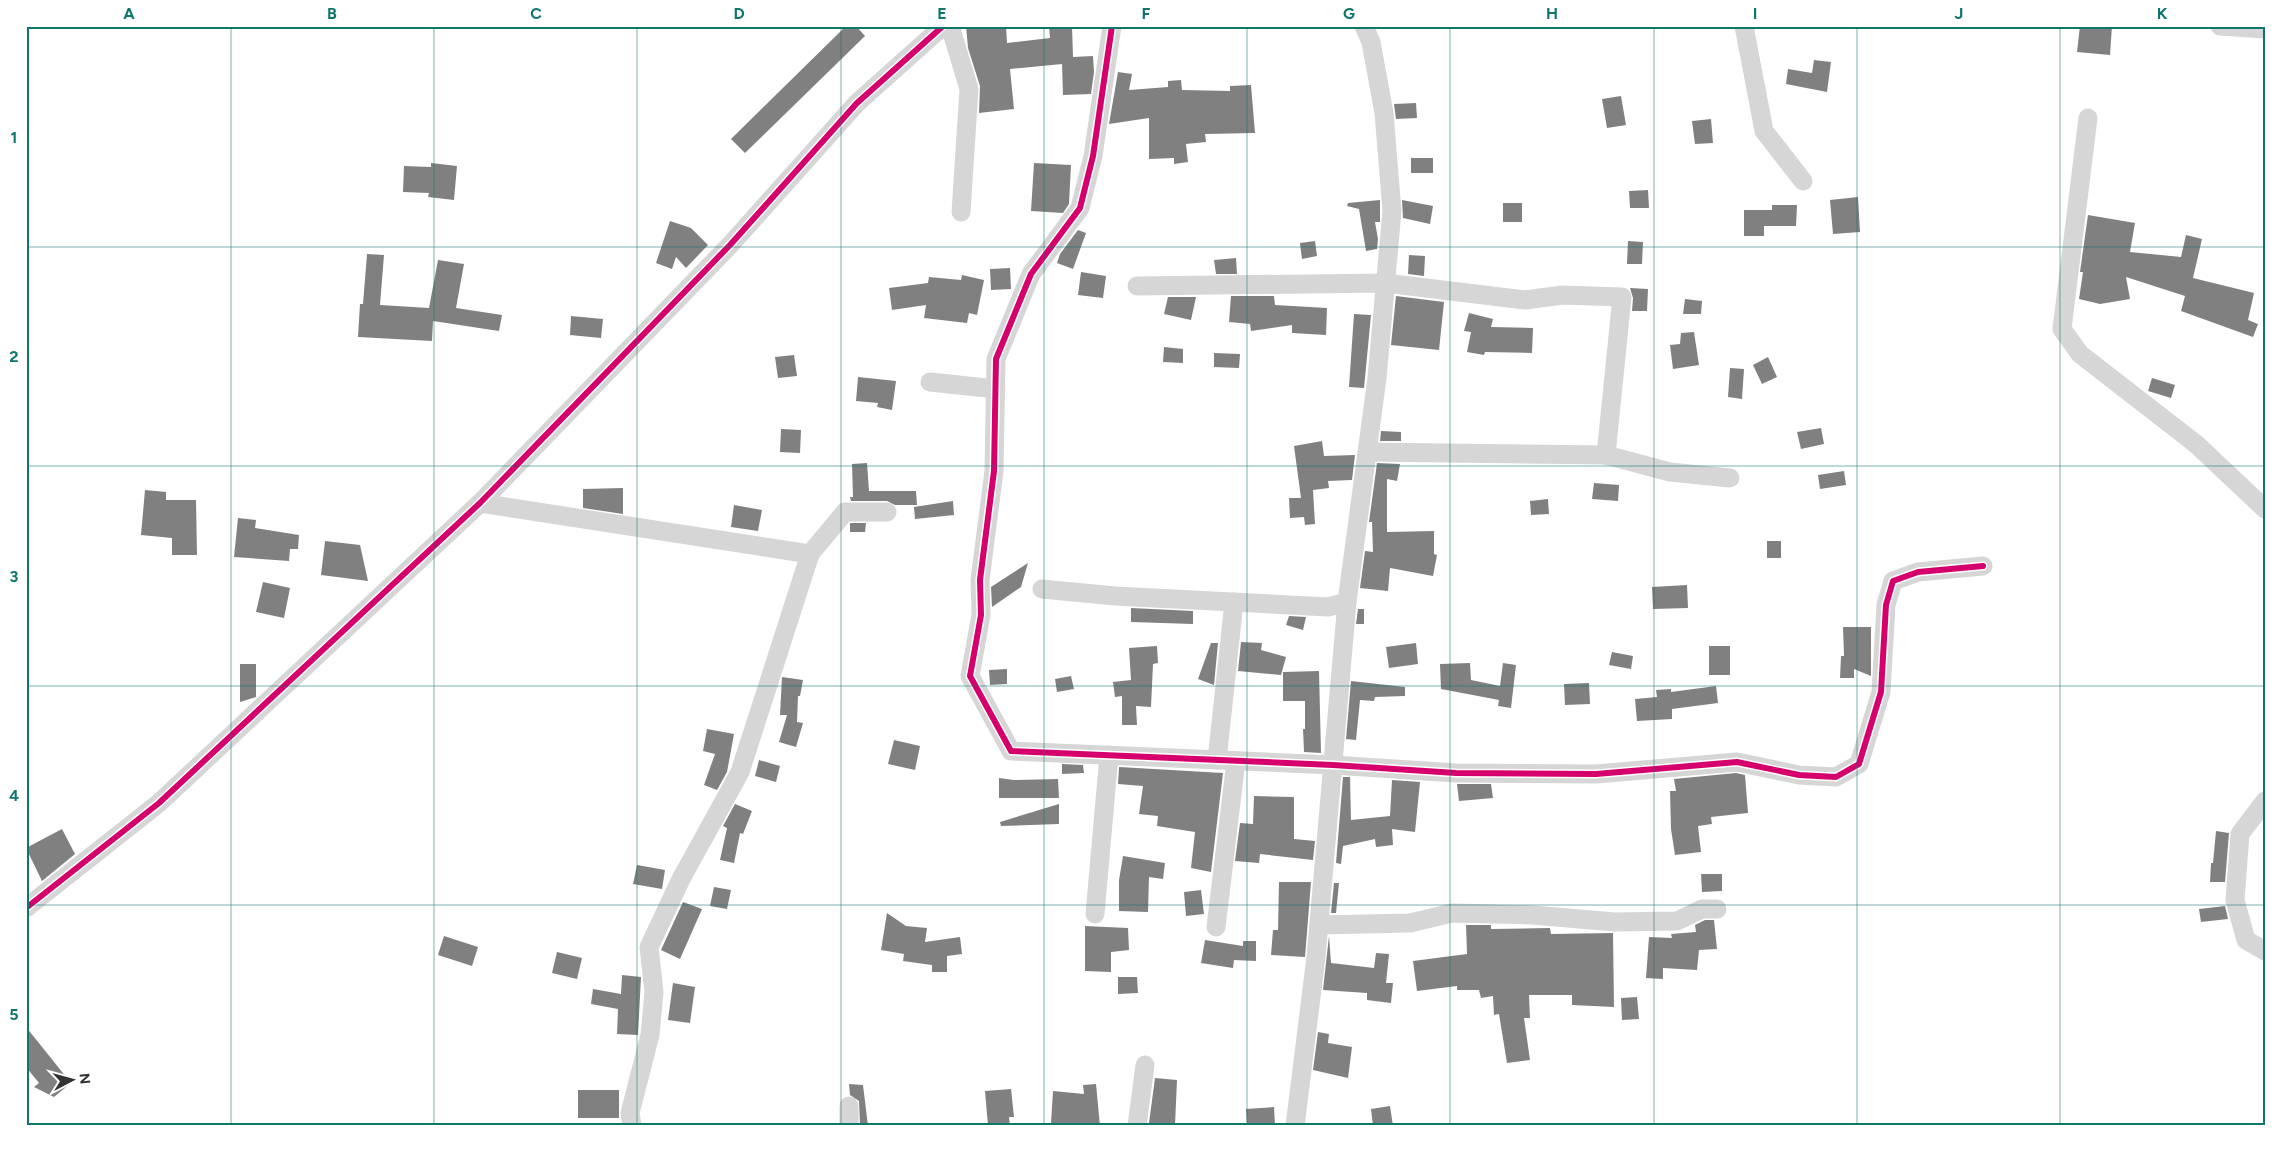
<svg xmlns="http://www.w3.org/2000/svg" width="2291" height="1152" font-family="Figtree,sans-serif">
<style>
.building{fill:#808080}
.lines{fill:none;stroke-linecap:round;stroke-linejoin:round}
.street{stroke:#d6d6d6;stroke-width:19}
.cycleway-casing{stroke:#fff;stroke-width:9}
.cycleway{stroke:#d6006c;stroke-width:6}
.grid{fill:none;stroke:#0f766e;stroke-width:1;stroke-opacity:0.55}
.neatline{fill:none;stroke:#0f766e;stroke-width:2}
.grid-label{font-size:16px;text-anchor:middle;font-weight:bold;fill:#0f766e}
</style>
<rect width="100%" height="100%" fill="#fff"/>
<g class="building">
<path d="M846 26H856L865 36 745 153 731 139Z"/>
<path d="M966 26H1006L1007 43 1050 38 1049 26H1072L1073 57 1093 56 1094 72 1091 94 1063 95 1062 64 1010 69 1014 109 979 113 980 86 968 48Z"/>
<path d="M2080 26H2112L2110 55 2077 52Z"/>
<path d="M1814 60 1831 62 1827 92 1786 84 1788 69 1812 73Z"/>
<path d="M1118 72 1132 74 1129 90 1168 87V81L1181 80 1182 90 1230 91V86L1251 85 1255 133 1205 134 1206 142 1186 144 1188 162 1174 164V158L1149 159V118L1109 124Z"/>
<path d="M1621 96 1626 125 1607 128 1602 99Z"/>
<path d="M1416 103 1417 118 1396 119 1394 104Z"/>
<path d="M1711 119 1713 143 1695 144 1692 121Z"/>
<rect x="1411" y="158" width="22" height="15"/>
<path d="M431 163 457 166 454 200 428 197 429 193 403 192 404 166 431 167Z"/>
<path d="M1034 163 1071 165 1069 204 1063 213 1031 211Z"/>
<path d="M1648 190 1649 208H1630L1629 191Z"/>
<path d="M1858 197 1860 232 1833 234 1830 200Z"/>
<path d="M1380 200V222H1375L1378 239 1377 249 1366 251 1359 209 1347 206 1348 203Z"/>
<path d="M1402 200 1433 206 1430 224 1403 218Z"/>
<rect x="1503" y="203" width="19" height="19"/>
<path d="M1772 205H1797L1796 226H1764V236H1744V210H1772Z"/>
<path d="M2088 215 2135 223 2130 252 2181 257 2186 235 2202 239 2193 278 2254 293 2248 320 2258 324 2253 337 2181 311 2185 296 2126 277 2130 299 2100 304 2079 299 2083 272H2080Z"/>
<path d="M670 221 691 228 708 245 686 268 676 257 672 269 656 263Z"/>
<path d="M1078 230 1086 233 1073 269 1057 263 1060 254Z"/>
<path d="M1315 241 1317 256 1302 259 1300 243Z"/>
<path d="M1628 241 1643 242 1642 264H1627Z"/>
<path d="M367 254 384 255 380 305 429 308 438 260 464 264 456 308 502 315 499 331 433 321 432 341 358 337 360 304H363Z"/>
<path d="M1409 255 1425 256 1424 276 1408 274Z"/>
<path d="M1236 258 1237 274H1216L1214 260Z"/>
<path d="M1010 268 1011 289 991 290 990 269Z"/>
<path d="M1081 272 1106 276 1103 298 1078 295Z"/>
<path d="M962 275 984 280 977 315 969 313 967 323 924 318 926 305 892 310 889 288 928 283 929 277 961 280Z"/>
<path d="M1630 288 1648 289 1647 311H1632L1633 298Z"/>
<path d="M1231 296H1274L1275 305 1327 308 1326 335 1292 333V325L1251 331 1250 324 1229 322Z"/>
<path d="M1396 296 1444 302 1439 350 1391 345Z"/>
<path d="M1168 297H1196L1191 320 1164 314Z"/>
<path d="M1685 299 1702 301 1701 314H1683Z"/>
<path d="M1469 313 1493 319 1491 327 1533 328 1532 353 1485 352 1484 355 1467 352 1471 332 1464 331Z"/>
<path d="M1354 314 1371 315 1364 388 1349 387Z"/>
<path d="M571 316 603 319 601 338 570 335Z"/>
<path d="M1694 332 1699 365 1673 369 1670 345 1680 344 1681 333Z"/>
<path d="M1164 347 1183 349V363L1163 362Z"/>
<path d="M1214 353 1240 354 1239 368 1214 367Z"/>
<path d="M794 355 797 376 778 378 775 357Z"/>
<path d="M1768 357 1777 377 1762 384 1753 365Z"/>
<path d="M1730 368 1744 369 1742 399 1728 397Z"/>
<path d="M858 377 896 381 892 410 877 407 878 403 856 401Z"/>
<path d="M2152 378 2175 385 2171 398 2148 391Z"/>
<path d="M1821 428 1824 444 1801 449 1797 432Z"/>
<path d="M781 429 801 430 800 453 780 452Z"/>
<path d="M1381 431 1401 432V441H1380Z"/>
<path d="M1322 441 1324 456 1355 455 1352 480 1328 481 1329 488 1313 490 1315 524 1305 525 1304 517 1290 518 1289 498H1301L1294 446Z"/>
<path d="M867 463 869 491H916L917 505H895L887 501H851L850 497H853L852 464Z"/>
<path d="M1377 463 1400 464 1397 481 1387 479V532L1434 531V554L1437 555 1433 576 1390 568 1388 591 1360 588 1365 551 1373 552 1372 522H1369Z"/>
<path d="M1844 471 1846 485 1820 489 1818 475Z"/>
<path d="M1594 483 1619 485 1618 501 1592 499Z"/>
<path d="M623 488V514L583 508V489Z"/>
<path d="M145 490 166 492V500H196L197 555H172V538L141 535Z"/>
<path d="M1548 499 1549 514 1531 515 1530 501Z"/>
<path d="M953 501 954 515 915 519 914 507Z"/>
<path d="M734 505 762 510 758 531 731 527Z"/>
<path d="M238 518 256 520 255 528 299 535 298 549H290L289 561 234 557Z"/>
<path d="M850 523H866L865 532H850Z"/>
<path d="M325 541 360 545 368 581 321 575Z"/>
<rect x="1767" y="541" width="14" height="17"/>
<path d="M1028 563 1021 587 992 607 991 587Z"/>
<path d="M263 582 290 588 284 618 256 612Z"/>
<path d="M1687 585 1688 608 1653 609 1652 587Z"/>
<path d="M1131 608 1193 611V624L1131 622Z"/>
<path d="M1358 609H1364V624H1356Z"/>
<path d="M1289 616 1306 617 1303 630 1286 625Z"/>
<path d="M1843 627H1871V676L1854 669V678H1840L1841 656H1844Z"/>
<path d="M1241 642 1262 643 1261 650 1286 657 1281 675 1238 671Z"/>
<path d="M1211 643H1218L1214 685 1198 679Z"/>
<path d="M1416 643 1418 664 1389 668 1386 647Z"/>
<path d="M1157 646 1158 663 1153 664 1151 707 1136 706 1137 725H1122V696L1115 697 1113 682 1131 680 1129 648Z"/>
<rect x="1709" y="646" width="21" height="29"/>
<path d="M1612 652 1633 656 1631 669 1609 665Z"/>
<path d="M1470 663 1471 680 1500 686 1503 663 1516 665 1511 708 1498 706 1499 700 1441 689 1440 664Z"/>
<path d="M240 664H256V697L240 702Z"/>
<path d="M1007 669V684L990 685 989 670Z"/>
<path d="M1319 671 1321 753 1304 752 1303 729H1305V701H1283V672Z"/>
<path d="M1071 676 1074 689 1057 692 1055 679Z"/>
<path d="M782 677 803 680 800 696H798L797 722 803 723 796 747 779 742 787 715H780Z"/>
<path d="M1351 681 1405 687V696L1375 697 1374 701 1360 700 1356 740 1346 739Z"/>
<path d="M1589 683 1590 704 1565 705 1564 684Z"/>
<path d="M1716 686 1718 703 1672 709V719L1637 721 1635 699 1657 697 1656 690 1671 689V692Z"/>
<path d="M707 729 734 734 727 772 717 790 704 785 715 754 703 751Z"/>
<path d="M894 740 920 746 915 770 888 764Z"/>
<path d="M759 760 780 766 776 782 755 776Z"/>
<path d="M1062 764 1083 765 1084 773 1062 774Z"/>
<path d="M1119 767 1223 773 1211 872 1191 868 1195 832 1157 826 1158 816 1139 814 1143 786 1118 784Z"/>
<path d="M1736 773 1745 775 1748 813 1711 817 1712 824 1698 826 1701 852 1675 855 1671 829 1670 791H1676L1674 779Z"/>
<path d="M1343 777H1350L1351 820 1390 816 1392 780 1420 782 1415 832 1392 829 1393 845 1376 847 1375 839 1343 846 1341 864 1336 863Z"/>
<path d="M999 778 1014 780 1058 779 1059 798H999Z"/>
<path d="M1457 784H1491L1493 798 1459 801Z"/>
<path d="M1254 796 1294 797V839L1315 841 1313 860 1260 854 1259 863 1235 861 1240 823 1253 824Z"/>
<path d="M735 804 752 811 743 834 740 833 734 863 720 860 727 828 723 826Z"/>
<path d="M1059 804V824L1001 826 1000 822Z"/>
<path d="M62 829 75 854 42 881 26 848Z"/>
<path d="M2216 831 2229 833 2225 882H2210L2211 863H2213Z"/>
<path d="M1123 856 1165 863 1163 879 1149 877 1148 912 1119 911V880Z"/>
<path d="M637 865 665 870 662 889 633 884Z"/>
<path d="M1701 874H1722V891L1702 892Z"/>
<path d="M1279 882H1311L1305 957 1271 955 1273 930H1278Z"/>
<path d="M1334 883H1339L1336 913H1331Z"/>
<path d="M714 887 731 890 727 909 710 906Z"/>
<path d="M1201 890 1204 914 1186 916 1184 892Z"/>
<path d="M683 902 702 909 680 959 661 950Z"/>
<path d="M2225 906 2228 919 2201 922 2199 909Z"/>
<path d="M887 913 906 926 927 928 925 942 960 937 962 954 947 956V972H932V965L903 961 904 954 881 950Z"/>
<path d="M1705 920H1714L1717 949 1699 950 1697 970 1663 968V979L1646 978 1649 937 1672 938 1671 934 1696 932 1695 925Z"/>
<path d="M1466 925H1491V929L1550 928 1551 934 1613 933 1614 1007 1572 1005V995H1529L1530 1018H1524L1530 1060 1507 1063 1499 1014 1494 1015 1493 996 1481 998 1479 990H1457V986L1417 991 1413 961 1467 954Z"/>
<path d="M1085 926 1128 928 1129 950 1111 952V972L1085 971Z"/>
<path d="M444 936 478 947 472 966 438 955Z"/>
<path d="M1329 936 1331 963 1374 968 1376 953 1389 954 1386 983H1393L1391 1003 1367 1000V993L1323 990Z"/>
<path d="M1205 940 1243 946V941H1256V961L1234 960 1233 968 1201 963Z"/>
<path d="M557 952 582 958 577 979 552 973Z"/>
<path d="M622 975 641 977 638 1035 617 1034 618 1009 591 1004 593 989 621 994Z"/>
<path d="M1118 977H1137L1138 993 1118 994Z"/>
<path d="M673 983 695 987 690 1023 668 1020Z"/>
<path d="M1637 997 1639 1019 1622 1020 1621 998Z"/>
<path d="M26 1027 71 1083 54 1097 34 1087 39 1083 26 1067Z"/>
<path d="M1318 1032 1329 1034 1328 1043 1352 1047 1348 1078 1313 1070Z"/>
<path d="M1155 1078 1177 1080 1175 1125 1149 1123Z"/>
<path d="M849 1084 863 1085 868 1126H860L859 1101 850 1095Z"/>
<path d="M1096 1084 1100 1126 1051 1123 1053 1091 1084 1094 1083 1085Z"/>
<path d="M1011 1089 1014 1117H1009L1010 1126H988L985 1091Z"/>
<rect x="578" y="1090" width="41" height="28"/>
<path d="M1390 1106 1393 1126H1373L1371 1109Z"/>
<path d="M1274 1107 1275 1126H1247L1246 1109Z"/>
</g>
<g class="lines">
<g class="street">
<path d="M950 26 969 89 961 212"/>
<path d="M1112 26 1093 156 1080 208 1031 274 996 359 994 471 980 580 981 615 970 676 1011 751 1333 765 1456 773 1596 774 1737 762 1799 775 1836 777 1859 764 1881 692 1886 605 1893 581 1918 572 1983 566"/>
<path d="M1744 26 1764 131 1803 181"/>
<path d="M2220 26 2265 29"/>
<path d="M2088 118 2062 329 2080 354 2196 444 2265 509"/>
<path d="M1137 286 1385 283 1525 300 1563 295 1622 297 1606 455 1367 452"/>
<path d="M930 382 996 389"/>
<path d="M1606 455 1670 472 1730 478"/>
<path d="M480 503 810 554 740 772 681 879 649 947 654 992 650 1035 630 1113 632 1126"/>
<path d="M810 554 845 512H887"/>
<path d="M1042 589 1115 596 1328 607 1347 602"/>
<path d="M1217 760 1234 602"/>
<path d="M2265 801 2240 834 2235 900 2246 940 2265 951"/>
<path d="M26 908 159 803 480 503 730 245 857 103 943 26"/>
<path d="M1095 914 1109 755"/>
<path d="M1319 925 1410 923 1452 913 1532 915 1615 922 1677 921 1702 909H1717"/>
<path d="M1216 927 1236 761"/>
<path d="M849 1126V1106"/>
<path d="M1137 1126 1145 1065"/>
<path d="M1295 1126 1316 957 1347 602 1377 378 1392 211 1384 113 1371 42 1364 26"/>
</g>
<defs>
<g id="cycleway">
<path d="M1112 26 1093 156 1080 208 1031 274 996 359 994 471 980 580 981 615 970 676 1011 751 1333 765 1456 773 1596 774 1737 762 1799 775 1836 777 1859 764 1881 692 1886 605 1893 581 1918 572 1983 566"/>
<path d="M26 908 159 803 480 503 730 245 857 103 943 26"/>
</g>
</defs>
<use href="#cycleway" class="cycleway-casing"/>
<use href="#cycleway" class="cycleway"/>
</g>
<path class="grid" d="M231 26V1126M434 26V1126M637 26V1126M841 26V1126M1044 26V1126M1247 26V1126M1450 26V1126M1654 26V1126M1857 26V1126M2060 26V1126M26 247H2265M26 466H2265M26 686H2265M26 905H2265"/>
<rect width="2291" height="1152" fill="none" stroke="#ffffff" stroke-width="55"/>
<g transform="translate(72 1080) rotate(84)" stroke="#ffffff" stroke-width="4" paint-order="stroke">
<path d="M0-4L9 19L0 12L-9 19Z" fill="#323232"/>
<text y="-8" font-size="14" font-weight="bold" text-anchor="middle" fill="#323232">N</text>
</g>
<rect x="28" y="28" width="2236" height="1096" class="neatline"/>
<g class="grid-label">
<text x="129" y="19">A</text>
<text x="332" y="19">B</text>
<text x="536" y="19">C</text>
<text x="739" y="19">D</text>
<text x="942" y="19">E</text>
<text x="1146" y="19">F</text>
<text x="1349" y="19">G</text>
<text x="1552" y="19">H</text>
<text x="1755" y="19">I</text>
<text x="1959" y="19">J</text>
<text x="2162" y="19">K</text>
<text x="14" y="143">1</text>
<text x="14" y="362">2</text>
<text x="14" y="582">3</text>
<text x="14" y="801">4</text>
<text x="14" y="1020">5</text>
</g>
</svg>
